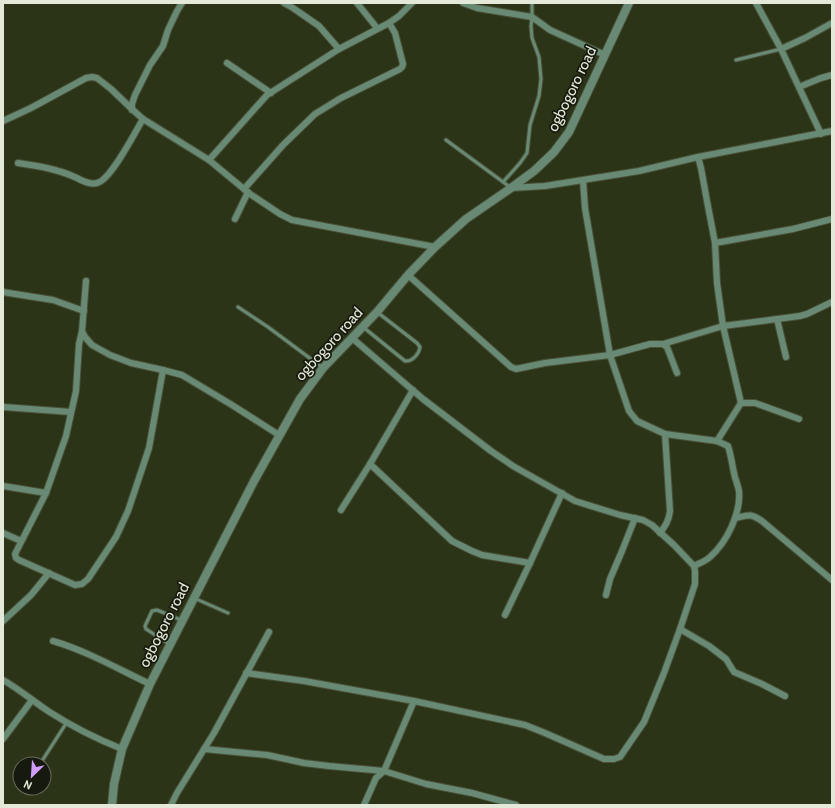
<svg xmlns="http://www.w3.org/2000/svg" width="835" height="808" font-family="Cabin,sans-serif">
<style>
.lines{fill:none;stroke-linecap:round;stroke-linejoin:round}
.service-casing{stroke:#495137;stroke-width:5}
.minor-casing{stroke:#495137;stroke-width:8}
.tertiary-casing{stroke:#495137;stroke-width:10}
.service{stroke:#688974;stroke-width:3}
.minor{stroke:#688974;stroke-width:6}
.tertiary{stroke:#688974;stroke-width:8}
.labels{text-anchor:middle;stroke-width:3.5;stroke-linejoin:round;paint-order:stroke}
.street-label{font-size:15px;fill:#e3e8d8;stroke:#161a0e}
</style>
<rect width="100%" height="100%" fill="#2c3418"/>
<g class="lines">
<defs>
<g id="service">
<path d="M736 60 781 49"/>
<path d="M446 140 510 187"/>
<path d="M503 182 520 163 527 153 530 125 539 96 541 79 539 57 532 38 531 26 532 17V3"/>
<path d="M238 307 268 327 323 368"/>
<path d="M363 327 405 361C412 362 419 354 420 347L417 343 377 312"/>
<path d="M194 598 228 613"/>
<path d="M169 644 146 629 145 626 152 611 157 610 181 620"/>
<path d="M40 764 67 722"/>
</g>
<g id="minor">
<path d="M284 3 293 8 319 26 339 49"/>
<path d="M357 3 377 28"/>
<path d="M463 3 477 8 532 17 550 30 605 55"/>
<path d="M756 3 781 49 821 134"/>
<path d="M781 49 805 38 832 23"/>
<path d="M227 63 271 93"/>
<path d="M799 87 821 78 832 75"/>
<path d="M132 110V104L135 95 150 65 163 46 168 30 177 11 182 3"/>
<path d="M3 121 31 108 86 78 92 77 97 78 111 89 134 111 143 119 209 160 250 194 280 214 292 220 435 247"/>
<path d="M209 160 267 95 339 49 389 23 399 16 412 3"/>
<path d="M18 163C38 166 58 169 77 178 83 181 90 185 97 183 111 180 135 132 143 119"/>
<path d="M583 180 585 208 610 355 629 411 637 421 665 434 717 441 728 446C731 455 732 464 734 473 735 479 738 485 739 491 741 513 727 542 710 557 706 561 700 563 694 566"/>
<path d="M511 188 545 186 639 171 698 157 832 131"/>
<path d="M244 189 283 145 315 114 341 98 400 69 402 67 403 64 395 33 389 23"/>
<path d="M235 219 248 192"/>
<path d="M715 243 793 229 832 219"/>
<path d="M408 275 511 367 516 369 545 363 610 355 650 344H663L667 347 677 373"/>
<path d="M86 281 82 331 85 337 92 345 110 355 131 363 163 370 182 375 232 405 279 435"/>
<path d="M3 292 15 294 53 300 84 311"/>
<path d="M777 319 786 357"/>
<path d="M82 331 79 344 76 391 66 436 46 493 15 554 16 558 19 560 75 585 82 584 88 579 116 537 128 511 149 448 163 370"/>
<path d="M352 338 423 399 491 451 513 466 575 501 620 515 643 520 652 525 674 545 694 566 695 571V584L680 629 664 673 644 722 620 757 614 759H604L545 733 525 725 414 701"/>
<path d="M663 344 723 326 717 283 715 243 707 201 701 168 698 157"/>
<path d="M741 403 723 326 800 316 807 314 832 302"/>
<path d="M3 407 71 412"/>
<path d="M717 441 741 403H755L799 419"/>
<path d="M370 464 452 541 472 551 482 555 530 563"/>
<path d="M3 486 46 493"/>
<path d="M341 510 370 464 413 390"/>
<path d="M735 518C749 515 750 513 762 521L832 580"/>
<path d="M3 533 21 541"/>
<path d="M660 533C666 525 669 520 670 511L665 434"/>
<path d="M606 595 610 579 622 551 635 518"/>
<path d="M505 615 530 563 562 493"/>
<path d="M3 621 31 595 49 573"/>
<path d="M680 629 709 646 726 659 734 672 762 684 785 696"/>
<path d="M53 641C87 651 118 669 150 684"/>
<path d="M246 673 304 681 414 701 384 771 376 778 364 805"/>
<path d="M3 680C19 689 33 701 48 711 71 726 97 739 122 749"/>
<path d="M3 739 32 700"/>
<path d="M204 749 267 755 304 763 329 766 384 771 426 784 472 793 516 805"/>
<path d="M171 805 177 793 214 733 269 632"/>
</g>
<path id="tertiary" d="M112 805 114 784 122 749 150 684 254 481 300 399 323 368 377 312 408 275 435 247 466 219 511 188 534 171 554 152 569 132 629 3"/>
</defs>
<use href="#service" class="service-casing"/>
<use href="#minor" class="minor-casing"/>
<use href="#tertiary" class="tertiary-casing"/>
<use href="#service" class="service"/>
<use href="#minor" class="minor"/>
<use href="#tertiary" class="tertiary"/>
</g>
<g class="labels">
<g class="street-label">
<text transform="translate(572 89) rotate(-64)" y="5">ogbogoro road</text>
<text transform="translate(329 344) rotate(-48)" y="5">ogbogoro road</text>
<text transform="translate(164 625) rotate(-63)" y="5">ogbogoro road</text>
</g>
</g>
<rect width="835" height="808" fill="none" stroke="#e3e8d8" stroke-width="8"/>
<g transform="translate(32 776) rotate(205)"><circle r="19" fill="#161a0e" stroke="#686c5f"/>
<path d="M0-3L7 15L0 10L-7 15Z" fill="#d19dfe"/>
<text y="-6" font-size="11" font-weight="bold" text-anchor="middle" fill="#e3e8d8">N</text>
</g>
</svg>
